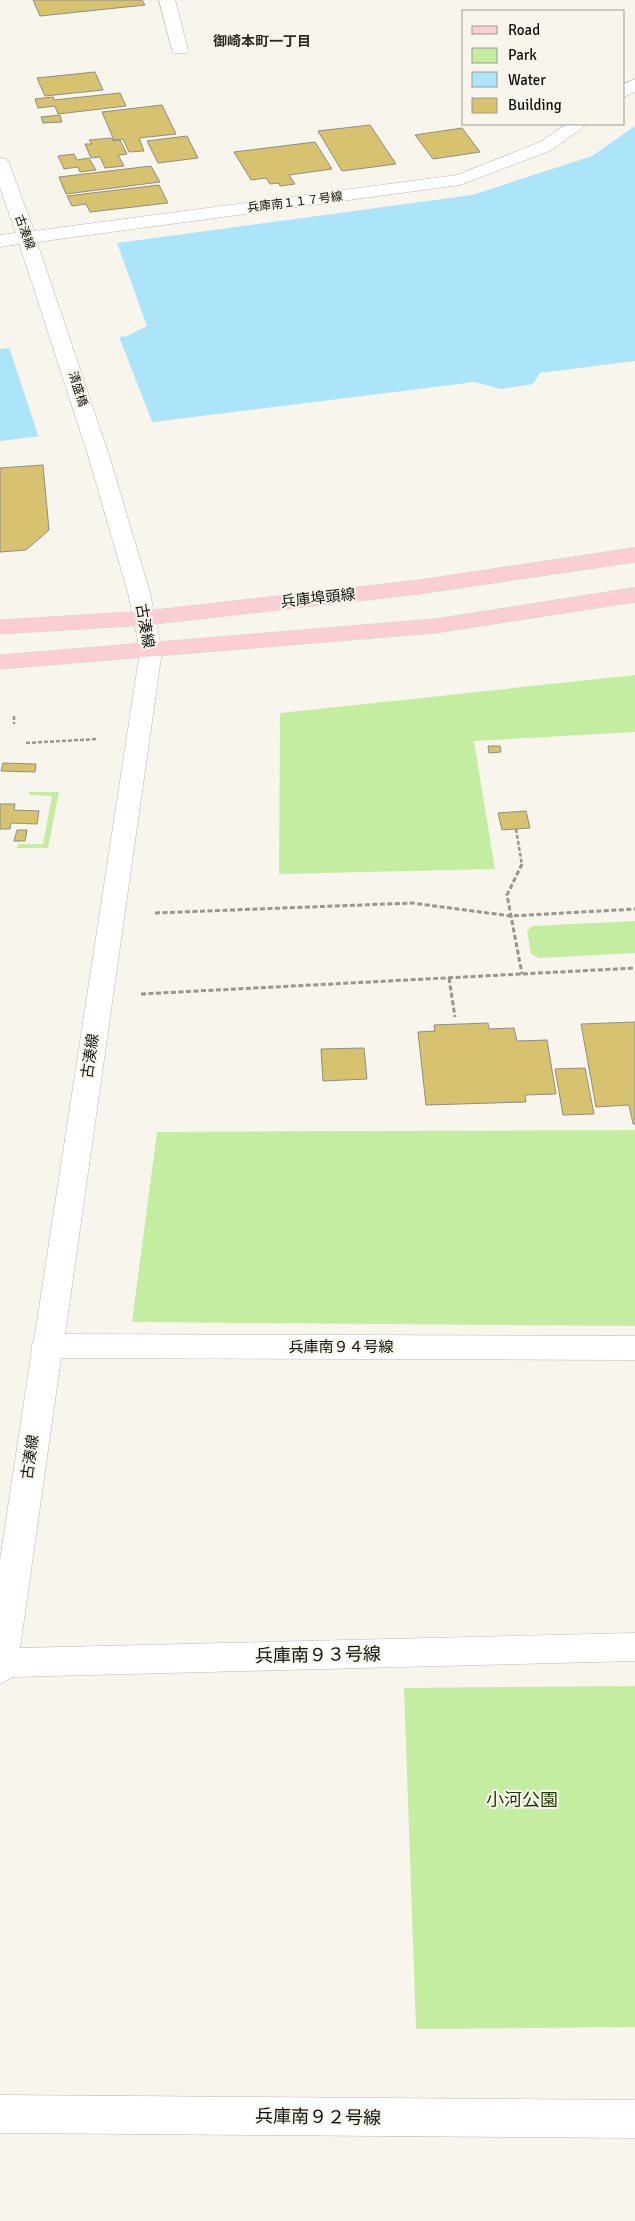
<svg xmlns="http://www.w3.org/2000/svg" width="635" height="2221" font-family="Signika,'Noto Sans JP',sans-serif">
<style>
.green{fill:#c4eda2}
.water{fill:#ace4fa}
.pier{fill:#f8f6ec}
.building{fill:#d7c36f;stroke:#8f8d84}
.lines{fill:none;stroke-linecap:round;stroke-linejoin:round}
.minor-casing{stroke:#b9b7ae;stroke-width:1}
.major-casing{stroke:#d4d4d3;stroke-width:1}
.path-far1{stroke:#98968f;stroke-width:2.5;stroke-dasharray:4 2;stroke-linecap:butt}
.path{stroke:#98968f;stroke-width:3;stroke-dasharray:5 2.5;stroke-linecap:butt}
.minor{fill:#fff;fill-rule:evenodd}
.major{fill:#fbced3;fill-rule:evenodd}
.labels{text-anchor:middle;stroke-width:4;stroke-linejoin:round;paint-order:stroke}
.far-street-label{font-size:12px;fill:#0f0f0b;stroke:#f8f6ec}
.far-neighbourhood-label{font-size:14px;font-weight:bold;fill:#2d2b24;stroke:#f8f6ec}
.street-label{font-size:15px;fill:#0f0f0b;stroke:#f8f6ec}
.near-street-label{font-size:18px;fill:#0f0f0b;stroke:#f8f6ec}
.near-park-label{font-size:18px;fill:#1e3601;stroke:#f8f6ec}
</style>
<rect width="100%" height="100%" fill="#f8f6ec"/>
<g class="green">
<path d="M635 675V732L474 741 495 869 279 874 280 713Z"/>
<path d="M29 792H59L48 848H17L18 844H43L52 796 29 795Z"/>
<path d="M635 921V953L539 958 531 954 527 931 532 926Z"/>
<path d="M635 1130V1326L132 1322 157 1132Z"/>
<path d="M635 1686V2027L416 2029 404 1688Z"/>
</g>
<path class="water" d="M635 126V361L540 373 533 384 501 389 475 382 0 441V349L127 336 147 326 117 243 472 195 592 156Z"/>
<path class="pier" d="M118 334 153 424 39 438 9 347Z"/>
<g class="building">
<path d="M33 0H142L145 5 40 16Z"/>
<path d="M95 72 103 90 45 96 37 78Z"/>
<path d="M120 93 126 106 58 114 55 106 38 108 35 99 53 97 54 100Z"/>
<path d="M162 105 176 134 139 138 144 151 129 152 123 139 114 140 102 112Z"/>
<path d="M60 115 62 122 43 123 41 117Z"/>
<path d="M370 125 396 164 342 171 318 131Z"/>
<path d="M462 128 480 152 433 159 415 135Z"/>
<path d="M187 136 198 158 158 163 147 141Z"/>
<path d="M112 138 113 141 120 140 127 154 118 155 124 166 105 168 100 157 91 158 85 144H92L89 140Z"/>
<path d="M315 142 332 169 289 175 295 184 280 186 279 183 270 184 266 178 251 180 234 152Z"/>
<path d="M74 154 77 160 89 158 96 170 80 172 78 167 64 169 58 156Z"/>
<path d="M151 166 160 182 66 194 59 177Z"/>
<path d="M159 185 168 203 90 212 86 204 72 206 67 196Z"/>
<path d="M43 465 49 530 26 550 0 552V468Z"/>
<path d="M488 746H500L501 752 489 753Z"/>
<path d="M3 763 36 764 35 772 1 771Z"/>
<path d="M0 804H15L14 810 39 811 37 824 11 823 10 829H0Z"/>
<path d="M526 811 530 828 502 830 498 813Z"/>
<path d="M17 830H27L25 841H14Z"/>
<path d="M635 1022V1124H633L629 1105 596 1107 581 1024Z"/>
<path d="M488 1023 489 1029 514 1028 517 1041 547 1040 556 1094 525 1095 526 1102 426 1105 418 1032 435 1031 434 1025Z"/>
<path d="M364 1048 367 1079 323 1081 321 1049Z"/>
<path d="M585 1068 594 1114 563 1115 555 1069Z"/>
</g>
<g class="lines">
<defs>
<g id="minor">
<path d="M159 0H175L188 50 186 53H174L172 50Z"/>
<path d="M635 79V92L624 97V84Z"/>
<path d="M567 124H587L552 150 460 185 37 242 109 455 150 593 162 651 65 1334 635 1336V1360L61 1358 20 1648 635 1633V1661L13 1677 0 1684V1560L32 1349 31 1346 34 1341 140 651 128 593 88 455 20 246V244L0 247V235L16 233 0 188V158L6 159 9 163 34 231 457 175 540 142Z"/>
<path d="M0 2095 635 2100V2138L0 2133Z"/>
</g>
<g id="major">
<path d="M635 548V562L419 594 146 625 0 634V620L146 611 419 580Z"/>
<path d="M635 588V602L435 633 0 669V655L435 619Z"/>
</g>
</defs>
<use href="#minor" class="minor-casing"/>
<use href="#major" class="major-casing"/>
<g class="path-far1">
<path d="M14 716V724"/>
<path d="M26 743 98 739"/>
<path d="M516 829 522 865"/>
</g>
<g class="path">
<path d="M522 864 507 895 522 974"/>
<path d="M155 913 412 903 511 916 635 909"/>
<path d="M449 978 455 1017"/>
<path d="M141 994 635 968"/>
</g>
<use href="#minor" class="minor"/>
<use href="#major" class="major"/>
</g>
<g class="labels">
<g class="far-street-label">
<text transform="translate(295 202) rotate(-7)" y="4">兵庫南１１７号線</text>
<text transform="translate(25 232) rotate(70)" y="4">古湊線</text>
<text transform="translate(78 389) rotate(72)" y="4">清盛橋</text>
</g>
<g class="far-neighbourhood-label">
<text x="262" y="46">御崎本町一丁目</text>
</g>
<g class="street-label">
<text transform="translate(318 598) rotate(-6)" y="5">兵庫埠頭線</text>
<text transform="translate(145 626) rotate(80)" y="5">古湊線</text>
<text transform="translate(90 1056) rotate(-82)" y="5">古湊線</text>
<text x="341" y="1352">兵庫南９４号線</text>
<text transform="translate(30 1457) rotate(-82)" y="5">古湊線</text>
</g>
<g class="near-street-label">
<text transform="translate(318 1655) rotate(-1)" y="6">兵庫南９３号線</text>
<text transform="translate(318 2117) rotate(1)" y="6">兵庫南９２号線</text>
</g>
<g class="near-park-label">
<text x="522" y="1806">小河公園</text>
</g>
</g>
<rect x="462" y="10" width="162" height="115" fill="#f8f6ec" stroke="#9b9a92"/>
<rect x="472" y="26" width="25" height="8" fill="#fbced3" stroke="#9b9a92"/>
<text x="508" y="35" font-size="15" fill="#0f0f0b">Road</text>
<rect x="472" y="48" width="25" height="15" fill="#c4eda2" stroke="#9b9a92"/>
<text x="508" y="60" font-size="15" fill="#0f0f0b">Park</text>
<rect x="472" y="72" width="25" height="15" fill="#ace4fa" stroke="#9b9a92"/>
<text x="508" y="85" font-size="15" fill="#0f0f0b">Water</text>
<rect x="472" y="98" width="25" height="15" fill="#d7c36f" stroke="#9b9a92"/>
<text x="508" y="110" font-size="15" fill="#0f0f0b">Building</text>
</svg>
